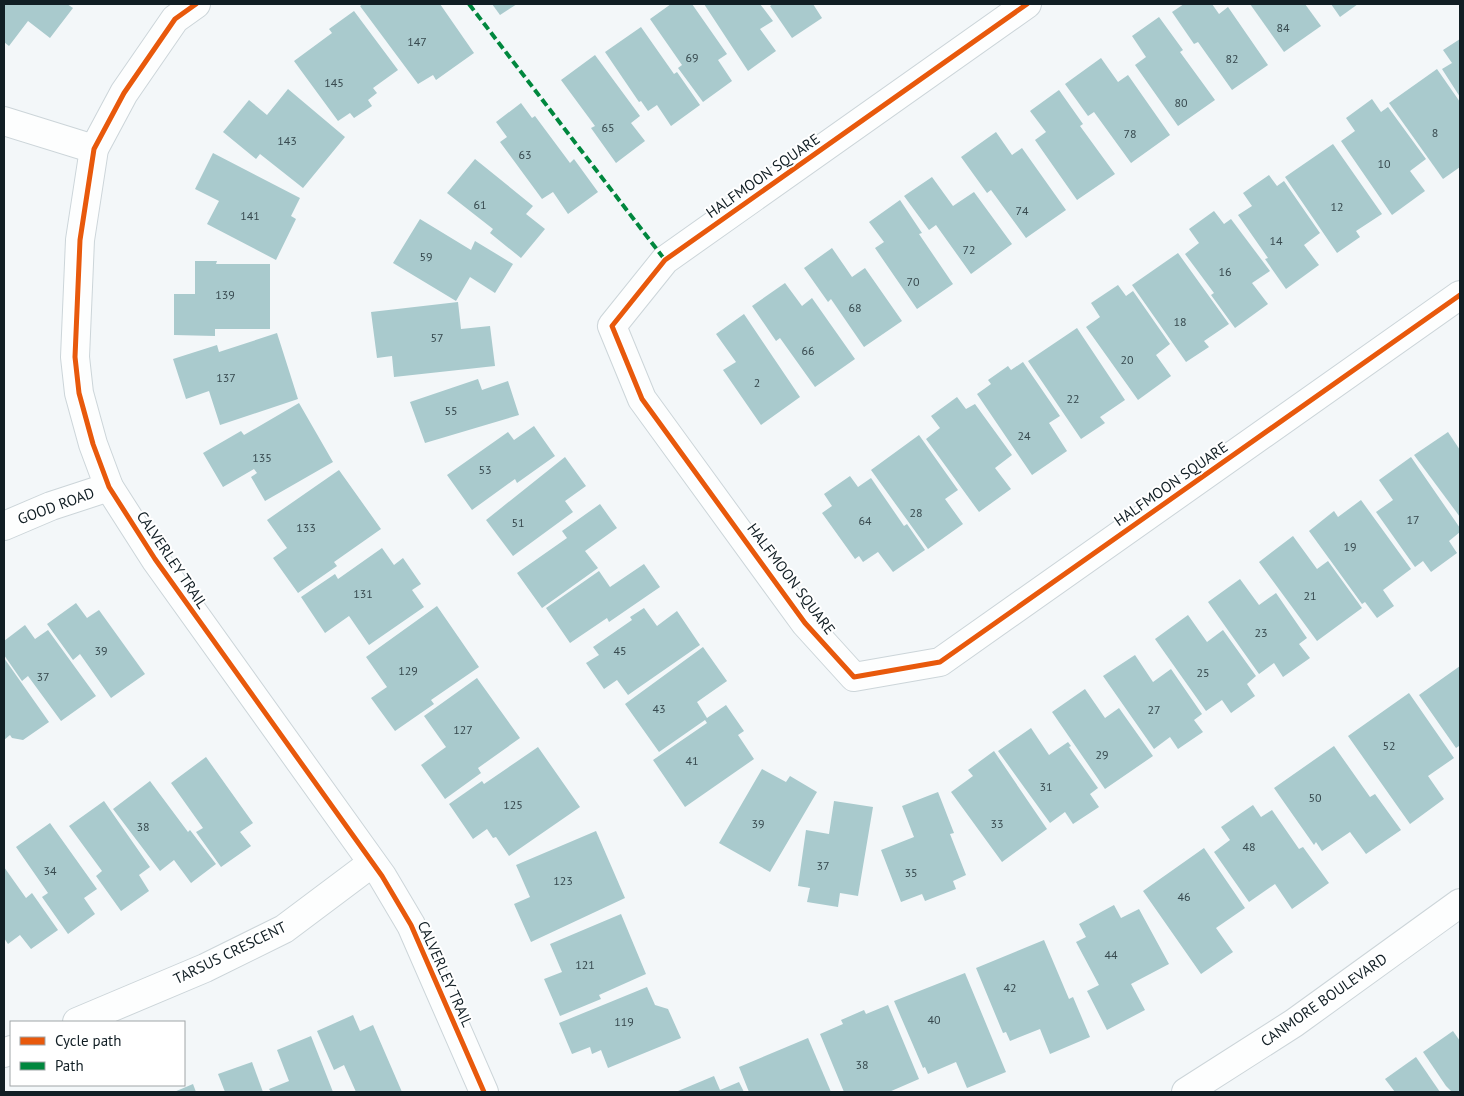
<svg xmlns="http://www.w3.org/2000/svg" width="1464" height="1096" font-family="'PT Sans',sans-serif">
<style>
.building{fill:#a9cacd}
.lines{fill:none;stroke-linecap:round;stroke-linejoin:round}
.minor-casing{stroke:#ccd5d9;stroke-width:30}
.minor{stroke:#fdfefe;stroke-width:28}
.quiet{stroke:#00873e;stroke-width:4;stroke-dasharray:8 4;stroke-linecap:butt}
.cycleway-casing{stroke:#fff;stroke-width:8}
.cycleway{stroke:#e8590c;stroke-width:5}
.labels{text-anchor:middle;stroke-width:4;stroke-linejoin:round;paint-order:stroke}
.number-label{font-size:12px;fill:#37494e}
.street-label{font-size:15px;fill:#111e24;stroke:#fff}
</style>
<rect width="100%" height="100%" fill="#f3f7f9"/>
<g class="building">
<path d="M4 4H67L73 8 50 38 28 21 9 46 4 42Z"/>
<path d="M363 4H440L474 53 436 80 433 75 418 84 360 6Z"/>
<path d="M492 4H517L500 15Z"/>
<path d="M671 4H692L727 54 718 60 732 81 703 102 678 68 682 65 650 19Z"/>
<path d="M704 4H760L773 21 760 29 776 51 748 71Z"/>
<path d="M773 4H813L822 18 792 38 770 6Z"/>
<path d="M1184 4H1212L1219 14 1228 7 1268 65 1232 90 1198 42 1194 44 1172 12Z"/>
<path d="M1250 4H1305L1321 26 1284 52Z"/>
<path d="M1331 4H1358L1340 17Z"/>
<path d="M354 11 398 70 373 88 377 93 368 100 372 106 354 118 350 113 338 121 294 61 332 33 329 29Z"/>
<path d="M1159 17 1183 50 1180 52 1215 100 1178 126 1135 65 1146 57 1132 36Z"/>
<path d="M641 27 674 74 677 72 700 105 671 126 657 105 648 111 641 101 639 102 605 52Z"/>
<path d="M1460 39V97L1442 69 1452 63 1443 50Z"/>
<path d="M595 55 640 116 631 123 645 141 616 163 591 128 595 126 561 80Z"/>
<path d="M1101 58 1118 82 1128 75 1170 135 1131 163 1094 112 1088 116 1065 84Z"/>
<path d="M1437 69 1460 102V167L1443 179 1389 103Z"/>
<path d="M288 89 345 137 303 188 260 154 256 159 223 132 249 100 267 115Z"/>
<path d="M1059 90 1083 124 1080 126 1115 174 1077 200 1035 140 1046 132 1030 111Z"/>
<path d="M1372 99 1381 112 1388 107 1426 159 1410 171 1425 191 1392 215 1341 141 1355 131 1346 118Z"/>
<path d="M521 103 532 118 535 116 570 163 574 159 598 192 568 214 553 192 542 199 500 142 507 137 496 122Z"/>
<path d="M996 132 1012 155 1022 148 1066 210 1026 238 991 190 987 193 961 157Z"/>
<path d="M1333 144 1382 214 1356 231 1360 237 1337 253 1285 177Z"/>
<path d="M213 153 300 198 291 216 296 219 276 260 207 224 219 201 195 189Z"/>
<path d="M475 159 533 206 526 214 545 229 521 258 490 233 493 229 447 193Z"/>
<path d="M1269 175 1277 186 1284 181 1320 233 1304 245 1319 265 1286 289 1265 259 1268 258 1238 215 1252 206 1243 193Z"/>
<path d="M932 177 953 206 974 192 1012 244 971 274 936 225 929 230 904 196Z"/>
<path d="M900 200 922 233 919 234 953 284 917 309 875 248 884 242 869 222Z"/>
<path d="M1214 211 1224 224 1231 219 1270 271 1252 283 1268 304 1235 328 1211 295 1214 293 1185 254 1199 243 1189 229Z"/>
<path d="M420 219 471 250 475 241 513 264 495 293 470 277 456 301 393 263Z"/>
<path d="M832 248 852 277 865 268 902 321 864 347 831 299 828 302 804 268Z"/>
<path d="M1178 253 1229 324 1204 341 1209 347 1186 362 1132 285Z"/>
<path d="M195 261H217L216 264H270V329H215V336L174 335V294H195Z"/>
<path d="M785 283 802 306 812 298 855 359 815 387 780 338 776 341 752 306Z"/>
<path d="M1118 285 1126 296 1133 291 1170 344 1156 355 1171 376 1138 400 1086 327 1100 317 1091 303Z"/>
<path d="M458 302 461 329 490 326 495 366 394 377 392 356 377 358 371 312Z"/>
<path d="M744 314 800 397 761 425 723 370 736 362 716 334Z"/>
<path d="M1077 328 1125 400 1100 417 1105 423 1081 439 1028 361Z"/>
<path d="M277 333 298 399 220 425 209 391 186 399 173 359 217 345 219 352Z"/>
<path d="M1023 362 1060 416 1049 423 1067 451 1032 475 977 394 991 384 988 380 1008 366 1011 370Z"/>
<path d="M478 379 482 390 508 381 519 415 425 443 410 402Z"/>
<path d="M957 397 966 409 975 404 1012 455 995 468 1011 489 979 512 926 439 940 428 931 416Z"/>
<path d="M299 403 333 462 265 501 251 477 257 473 254 469 223 487 203 453 241 431 244 435Z"/>
<path d="M534 426 555 456 517 483 515 479 472 510 447 475 508 432 514 440Z"/>
<path d="M1448 432 1460 450V517L1414 455Z"/>
<path d="M919 435 958 490 945 499 963 524 928 549 871 470Z"/>
<path d="M565 457 586 486 565 501 573 512 513 556 486 520Z"/>
<path d="M1411 457 1460 528V532L1449 541 1457 553 1431 572 1423 561 1415 567 1376 512 1393 500 1379 480Z"/>
<path d="M339 470 381 529 334 562 337 566 298 593 273 558 287 548 267 520Z"/>
<path d="M850 476 858 487 871 478 904 526 907 524 925 550 893 572 878 552 863 562 859 556 855 559 822 513 832 506 824 494Z"/>
<path d="M1361 500 1411 569 1383 590 1394 606 1377 618 1365 602 1362 604 1309 531 1334 511 1338 517Z"/>
<path d="M600 504 617 528 585 551 598 568 542 608 517 573 567 538 562 531Z"/>
<path d="M1293 536 1317 569 1328 561 1362 608 1317 641 1259 562Z"/>
<path d="M382 548 394 565 403 558 421 584 412 590 424 607 369 645 349 616 325 633 301 597 335 574 338 579Z"/>
<path d="M644 564 660 587 609 622 607 618 570 643 546 608 599 571 610 587Z"/>
<path d="M1240 579 1259 605 1276 593 1307 638 1299 644 1310 658 1283 677 1274 663 1259 674 1208 602Z"/>
<path d="M76 603 87 618 99 610 145 674 111 698 80 654 73 660 47 624Z"/>
<path d="M437 606 479 667 431 700 434 704 395 731 371 698 387 687 366 657Z"/>
<path d="M644 608 657 626 677 611 700 645 628 695 617 680 604 689 586 663 599 655 593 647 632 620 630 617Z"/>
<path d="M1188 615 1207 642 1223 630 1256 676 1247 684 1255 696 1231 713 1222 700 1206 711 1155 639Z"/>
<path d="M25 625 35 639 48 630 96 696 61 721 28 676 22 681 4 655V641Z"/>
<path d="M703 647 727 681 697 702 707 718 726 705 744 731 738 735 754 759 685 807 653 760 707 723 705 720 659 752 625 704Z"/>
<path d="M1135 655 1153 682 1171 669 1202 714 1194 720 1203 732 1178 749 1170 737 1154 749 1103 676Z"/>
<path d="M4 658 49 722 23 740 12 738 10 735 4 740Z"/>
<path d="M1460 666V748L1459 746 1456 748 1419 695Z"/>
<path d="M477 678 520 738 478 768 481 773 445 799 421 765 446 747 424 716Z"/>
<path d="M1085 689 1105 718 1119 708 1153 756 1105 789 1052 712Z"/>
<path d="M1409 693 1454 758 1428 776 1444 799 1410 824 1348 736Z"/>
<path d="M1031 728 1049 755 1068 742 1071 746 1069 747 1098 788 1090 794 1099 807 1073 824 1065 812 1050 823 998 751Z"/>
<path d="M1334 746 1370 797 1375 794 1401 830 1366 854 1350 832 1322 851 1316 842 1314 845 1274 788Z"/>
<path d="M538 747 580 807 509 856 496 837 493 838 487 829 473 839 449 804 482 781 484 784Z"/>
<path d="M994 751 1047 829 1002 862 951 792 973 776 968 770Z"/>
<path d="M206 757 253 823 240 832 251 846 221 867 196 832 203 828 171 783Z"/>
<path d="M762 769 786 782 790 776 817 792 770 872 719 843Z"/>
<path d="M150 781 188 832 190 830 216 864 191 883 174 860 160 871 113 809Z"/>
<path d="M938 792 954 833 950 834 966 875 953 881 956 889 925 901 922 894 901 902 881 850 914 837 902 806Z"/>
<path d="M104 801 150 867 139 875 149 891 121 911 96 876 102 871 69 826Z"/>
<path d="M834 801 873 807 858 896 840 893 838 907 807 902 810 888 798 886 806 830 829 834Z"/>
<path d="M1253 805 1261 817 1272 810 1299 849 1303 847 1329 883 1292 909 1275 884 1249 902 1214 852 1230 840 1221 827Z"/>
<path d="M50 823 97 889 84 898 95 914 68 934 42 897 48 893 16 847Z"/>
<path d="M596 831 625 898 531 942 514 904 530 897 516 865Z"/>
<path d="M1204 848 1245 908 1216 928 1233 952 1201 974 1143 891Z"/>
<path d="M4 867 26 898 32 893 58 930 31 949 20 935 8 944 4 938Z"/>
<path d="M1114 905 1121 918 1139 909 1169 964 1131 984 1145 1010 1107 1030 1087 991 1099 985 1076 942 1086 937 1079 924Z"/>
<path d="M621 914 646 974 599 995 601 999 560 1016 544 979 562 972 550 944Z"/>
<path d="M1044 940 1069 999 1073 997 1090 1037 1050 1054 1040 1029 1010 1041 1006 1032 1003 1033 976 968Z"/>
<path d="M965 973 1006 1072 967 1088 956 1062 928 1074 925 1067 923 1068 894 1001Z"/>
<path d="M647 987 655 1005 668 1009 681 1038 608 1068 601 1050 592 1054 590 1047 572 1054 559 1023Z"/>
<path d="M888 1005 919 1079 889 1092H844L820 1034 843 1024 841 1020 864 1010 866 1014Z"/>
<path d="M353 1015 360 1031 373 1025 402 1092H356L344 1065 334 1070 317 1031Z"/>
<path d="M1453 1031 1460 1041V1092H1452L1446 1086 1423 1052Z"/>
<path d="M311 1036 333 1092H271L269 1089 289 1081 277 1050Z"/>
<path d="M808 1038 831 1092H749L739 1067Z"/>
<path d="M1416 1057 1440 1092H1395L1385 1079Z"/>
<path d="M252 1062 263 1092H225L218 1074Z"/>
<path d="M714 1076 720 1090 739 1082 744 1092 678 1091Z"/>
<path d="M193 1084 196 1092H174Z"/>
</g>
<g class="lines">
<defs>
<g id="minor">
<path d="M196 4 175 19 124 93 94 149 80 240 75 357 79 393 93 444 109 487 155 559 382 876 411 925 484 1092"/>
<path d="M1027 4 665 260 612 326 642 399 805 623 854 677 940 662 1460 295"/>
<path d="M4 121 94 149"/>
<path d="M4 526 51 506 109 487"/>
<path d="M77 1022 205 968 284 929 372 863"/>
<path d="M4 1053 11 1050"/>
<path d="M1186 1092 1294 1023 1460 903"/>
</g>
</defs>
<use href="#minor" class="minor-casing"/>
<use href="#minor" class="minor"/>
<path class="quiet" d="M469 4 665 260"/>
<defs>
<g id="cycleway">
<path d="M196 4 175 19 124 93 94 149 80 240 75 357 79 393 93 444 109 487 155 559 382 876 411 925 484 1092"/>
<path d="M1027 4 665 260 612 326 642 399 805 623 854 677 940 662 1460 295"/>
</g>
</defs>
<use href="#cycleway" class="cycleway-casing"/>
<use href="#cycleway" class="cycleway"/>
</g>
<g class="labels">
<g class="number-label">
<text x="1283" y="32">84</text>
<text x="417" y="46">147</text>
<text x="692" y="62">69</text>
<text x="1232" y="63">82</text>
<text x="334" y="87">145</text>
<text x="1181" y="107">80</text>
<text x="608" y="132">65</text>
<text x="1435" y="137">8</text>
<text x="1130" y="138">78</text>
<text x="287" y="145">143</text>
<text x="525" y="159">63</text>
<text x="1384" y="168">10</text>
<text x="480" y="209">61</text>
<text x="1337" y="211">12</text>
<text x="1022" y="215">74</text>
<text x="250" y="220">141</text>
<text x="1276" y="245">14</text>
<text x="969" y="254">72</text>
<text x="426" y="261">59</text>
<text x="1225" y="276">16</text>
<text x="913" y="286">70</text>
<text x="225" y="299">139</text>
<text x="855" y="312">68</text>
<text x="1180" y="326">18</text>
<text x="437" y="342">57</text>
<text x="808" y="355">66</text>
<text x="1127" y="364">20</text>
<text x="226" y="382">137</text>
<text x="757" y="387">2</text>
<text x="1073" y="403">22</text>
<text x="451" y="415">55</text>
<text x="1024" y="440">24</text>
<text x="262" y="462">135</text>
<text x="485" y="474">53</text>
<text x="916" y="517">28</text>
<text x="1413" y="524">17</text>
<text x="865" y="525">64</text>
<text x="518" y="527">51</text>
<text x="306" y="532">133</text>
<text x="1350" y="551">19</text>
<text x="363" y="598">131</text>
<text x="1310" y="600">21</text>
<text x="1261" y="637">23</text>
<text x="101" y="655">39</text>
<text x="620" y="655">45</text>
<text x="408" y="675">129</text>
<text x="1203" y="677">25</text>
<text x="43" y="681">37</text>
<text x="659" y="713">43</text>
<text x="1154" y="714">27</text>
<text x="463" y="734">127</text>
<text x="1389" y="750">52</text>
<text x="1102" y="759">29</text>
<text x="692" y="765">41</text>
<text x="1046" y="791">31</text>
<text x="1315" y="802">50</text>
<text x="513" y="809">125</text>
<text x="758" y="828">39</text>
<text x="997" y="828">33</text>
<text x="143" y="831">38</text>
<text x="1249" y="851">48</text>
<text x="823" y="870">37</text>
<text x="50" y="875">34</text>
<text x="911" y="877">35</text>
<text x="563" y="885">123</text>
<text x="1184" y="901">46</text>
<text x="1111" y="959">44</text>
<text x="585" y="969">121</text>
<text x="1010" y="992">42</text>
<text x="934" y="1024">40</text>
<text x="624" y="1026">119</text>
<text x="862" y="1069">38</text>
</g>
<g class="street-label">
<text transform="translate(763 176) rotate(-35)" y="5">HALFMOON SQUARE</text>
<text transform="translate(1171 484) rotate(-35)" y="5">HALFMOON SQUARE</text>
<text transform="translate(56 506) rotate(-20)" y="5">GOOD ROAD</text>
<text transform="translate(172 560) rotate(56)" y="5">CALVERLEY TRAIL</text>
<text transform="translate(791 579) rotate(53)" y="5">HALFMOON SQUARE</text>
<text transform="translate(230 953) rotate(-26)" y="5">TARSUS CRESCENT</text>
<text transform="translate(445 974) rotate(66)" y="5">CALVERLEY TRAIL</text>
<text transform="translate(1324 1000) rotate(-35)" y="5">CANMORE BOULEVARD</text>
</g>
</g>
<rect width="1464" height="1096" fill="none" stroke="#111e24" stroke-width="10"/>
<rect x="10" y="1021" width="175" height="65" fill="#ffffff" stroke="#a0a5a7"/>
<rect x="20" y="1037" width="25" height="8" fill="#e8590c" stroke="#a0a5a7"/>
<text x="55" y="1046" font-size="15" fill="#111e24">Cycle path</text>
<rect x="20" y="1062" width="25" height="8" fill="#00873e" stroke="#a0a5a7"/>
<text x="55" y="1071" font-size="15" fill="#111e24">Path</text>
</svg>
